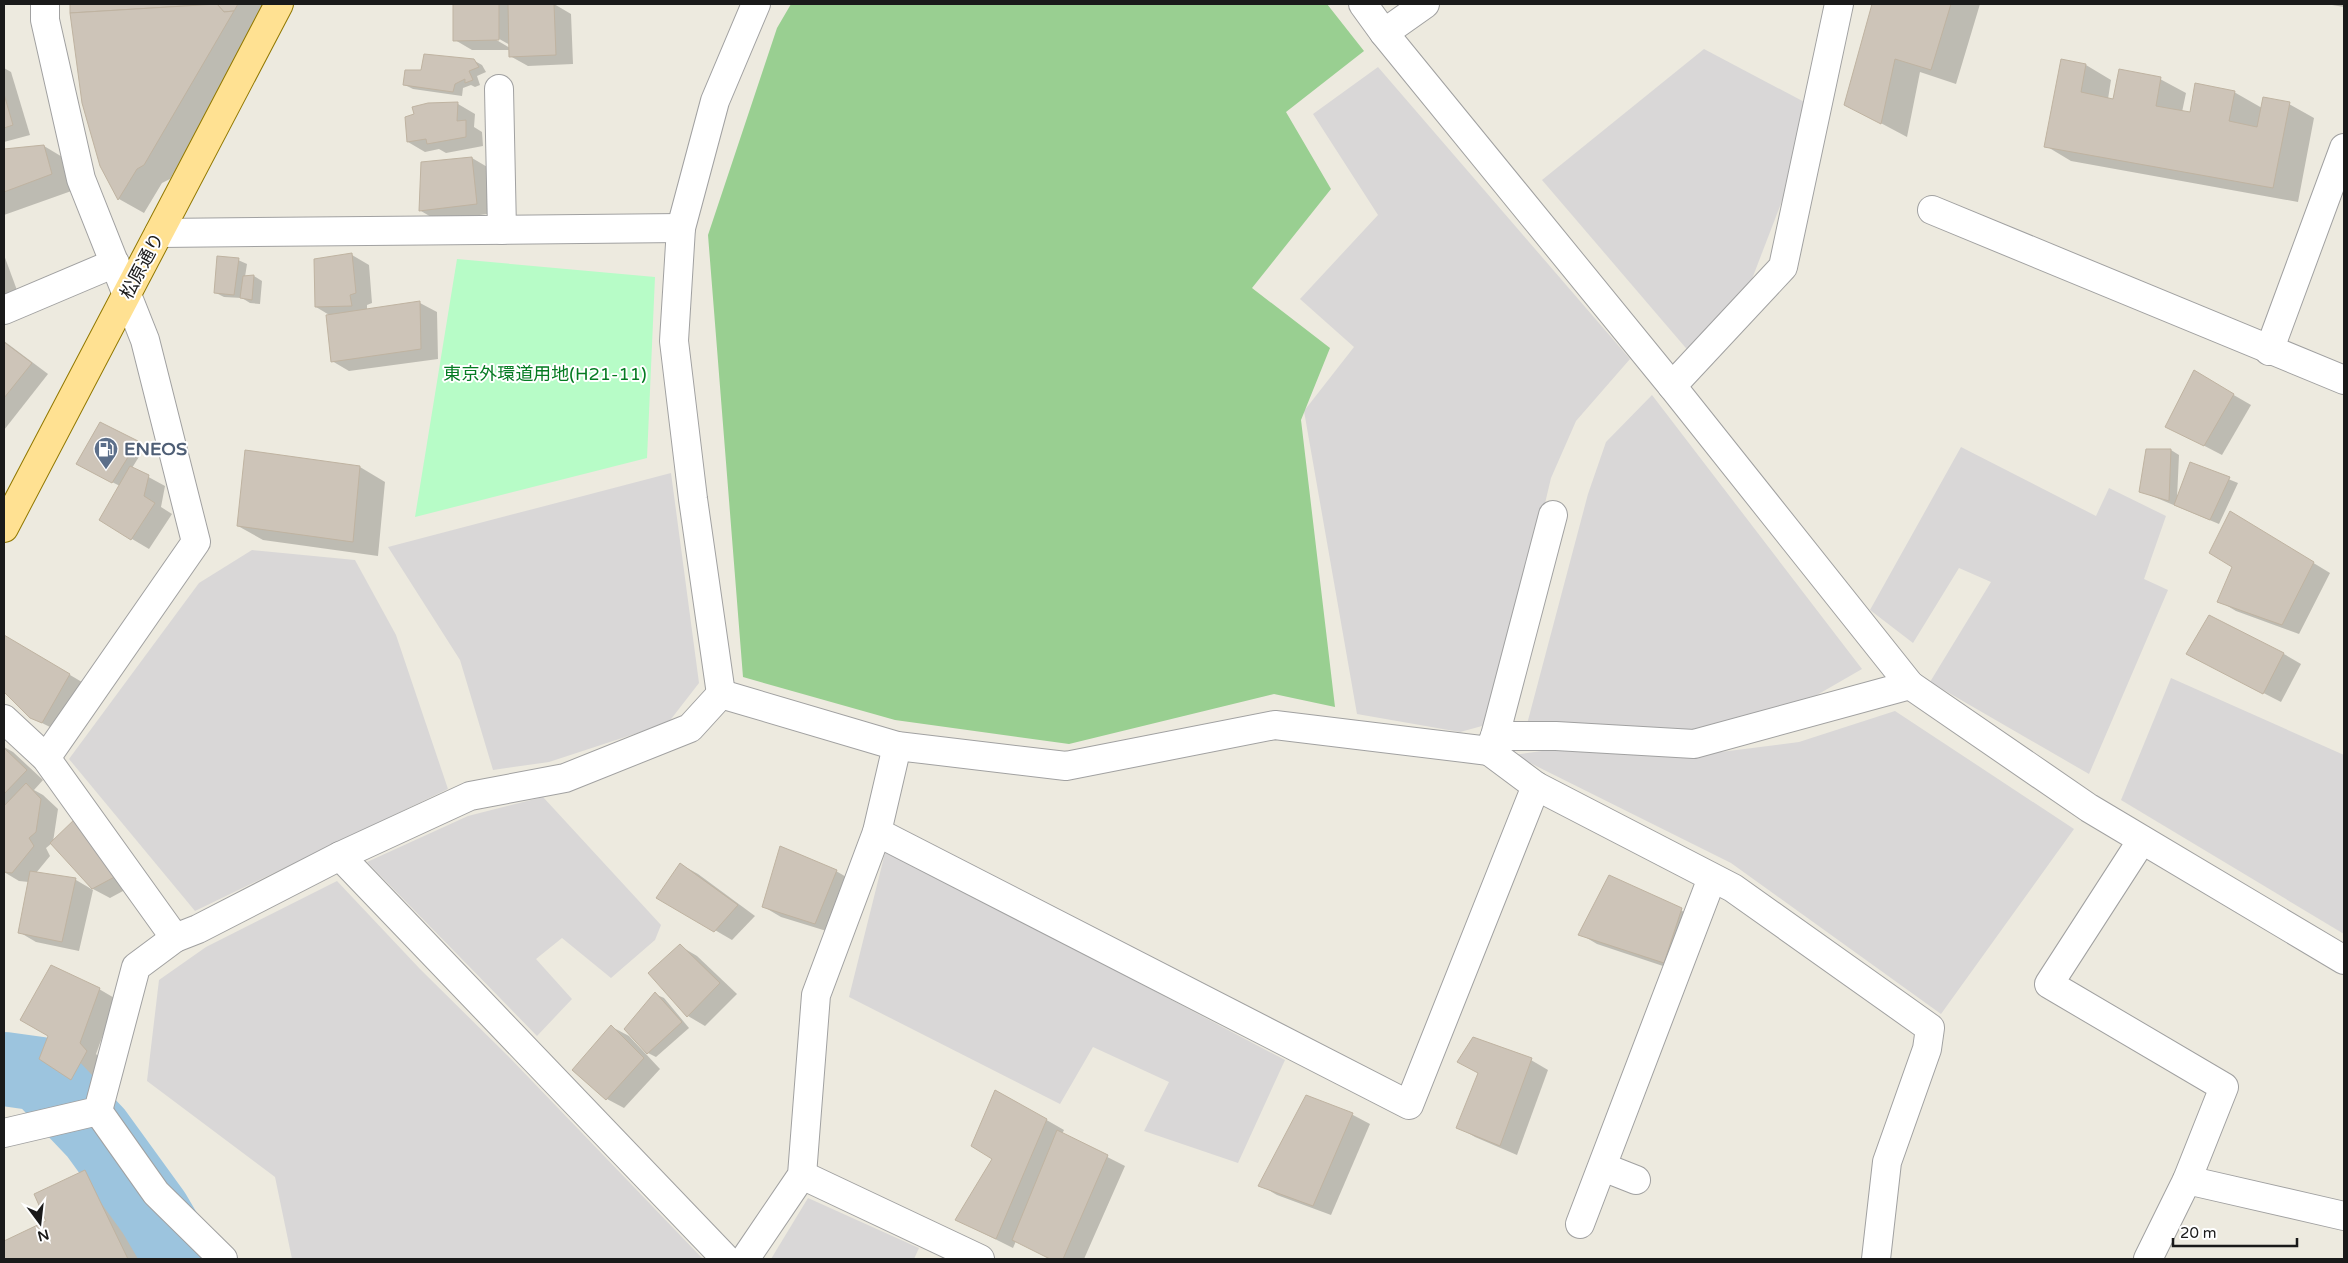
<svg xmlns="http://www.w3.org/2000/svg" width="2348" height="1263" font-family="'Varela Round','Noto Sans JP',sans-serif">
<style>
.residential{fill:#d9d7d7}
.forest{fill:#99cf91}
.park{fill:#b7fcc7}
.shadow{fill:#0003;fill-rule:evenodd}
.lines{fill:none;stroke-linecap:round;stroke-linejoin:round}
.river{stroke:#9cc4de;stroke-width:74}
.building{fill:#cdc4b8;stroke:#bfb3a1}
.minor-casing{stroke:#a1a1a1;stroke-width:30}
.major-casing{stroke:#917800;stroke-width:30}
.minor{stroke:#fff;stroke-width:28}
.major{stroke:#ffe192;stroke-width:28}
.labels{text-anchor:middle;stroke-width:4;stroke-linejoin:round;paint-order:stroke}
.street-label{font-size:18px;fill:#1a1a1a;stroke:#fff}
.park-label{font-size:18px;fill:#057b22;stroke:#fff}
.service-label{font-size:18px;font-weight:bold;fill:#4e5e75;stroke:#fff;text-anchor:start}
</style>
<rect width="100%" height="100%" fill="#edeadf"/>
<g class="residential">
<path d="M1704 49 1810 105 1793 172 1752 279 1691 354 1542 180Z"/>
<path d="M1378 67 1630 359 1576 421 1551 478 1493 723 1460 732 1357 714 1304 411 1354 347 1300 299 1378 215 1313 114Z"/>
<path d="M1652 395 1862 669 1803 703 1689 730 1558 725 1526 728 1588 494 1606 442Z"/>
<path d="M1961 447 2096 516 2109 488 2166 516 2144 579 2168 590 2089 774 1930 682 1991 582 1959 568 1913 643 1870 610Z"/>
<path d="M671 473 699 683 668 723 549 762 493 770 460 660 388 547Z"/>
<path d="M252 550 355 560 396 635 448 789 195 911 69 759 199 583Z"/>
<path d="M2171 678 2344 755V934L2121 800Z"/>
<path d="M1895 711 2074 829 1941 1014 1731 863 1514 755 1556 749 1681 757 1799 742Z"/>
<path d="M543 797 661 925 655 940 611 978 562 938 536 959 572 999 537 1036 367 862 468 816Z"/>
<path d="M886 849 1285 1060 1238 1163 1144 1131 1169 1082 1093 1047 1060 1104 849 997Z"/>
<path d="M337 881 420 969 510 1058 703 1259H292L275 1177 147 1081 159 980 206 947Z"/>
<path d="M808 1198 919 1248 914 1259H771Z"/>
</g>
<path class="forest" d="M791 4H1327L1364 51 1286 112 1331 189 1252 288 1330 348 1301 420 1335 707 1274 694 1069 744 895 720 743 677 708 235 777 28Z"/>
<path class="park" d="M457 259 655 277 647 458 415 517Z"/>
<g class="shadow">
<path d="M71 4H272L170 179 162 183 144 213 119 199 102 165Z"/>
<path d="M455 4H554L571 14 573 64 528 66 510 56V50H472L455 40ZM494 36 510 45V48L493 38Z"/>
<path d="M1873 4H1980L1956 84 1920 72 1907 137 1845 104Z"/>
<path d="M2326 4H2344V7Z"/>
<path d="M473 60 482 65 486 72 477 76 480 85 475 87 471 85 463 88 462 96 413 89 405 85 422 71Z"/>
<path d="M2062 61 2086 65 2111 80 2108 99 2114 100 2160 79 2186 93 2182 112 2191 114 2234 92 2262 108 2289 104 2314 118 2298 202 2071 161 2046 146Z"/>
<path d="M4 68 11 72 30 135 4 142Z"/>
<path d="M428 104H458L475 114 474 127 482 132 483 146 446 153 439 149 425 152 408 142 416 115Z"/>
<path d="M44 146 69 161 77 189 4 215V150Z"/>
<path d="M472 158 489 168 494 213 438 221 421 211Z"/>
<path d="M4 255 21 301 4 307Z"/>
<path d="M352 255 369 265 372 303 367 305V310L420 303 437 312 438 359 349 371 332 361 331 316 316 307 315 260Z"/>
<path d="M238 260 247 264 245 277 254 276 262 281 260 304 250 303 242 298 224 297 216 293Z"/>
<path d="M4 341 48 374 4 430Z"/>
<path d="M2194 372 2251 405 2222 455 2166 426Z"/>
<path d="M101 423 145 447 132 468 165 486 161 507 172 514 149 549 100 520 120 486 86 469Z"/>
<path d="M2171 450 2179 455 2177 498 2191 464 2238 483 2219 524 2140 491Z"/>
<path d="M360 467 385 482 378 556 263 540 238 526Z"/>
<path d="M2248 523 2330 573 2299 634 2236 611 2219 601 2233 567Z"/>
<path d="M4 636 87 685 60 732 30 717 4 690Z"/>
<path d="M2284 654 2301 664 2281 702 2205 663Z"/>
<path d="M4 747 13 752 43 780 34 790 43 795 58 809 53 842 136 884 110 898 93 889 52 843 46 848 50 856 36 873 76 880 93 890 79 951 36 942 19 932 29 882 19 881 4 872Z"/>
<path d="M680 864 698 874 755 916 732 940 658 897Z"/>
<path d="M836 871 853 881 833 933 781 917 764 907Z"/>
<path d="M1609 876 1699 919 1681 972 1597 944 1580 934Z"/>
<path d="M680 946 697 956 737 994 705 1026 688 1016Z"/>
<path d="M99 989 116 999 96 1054 103 1062 89 1089 40 1058Z"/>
<path d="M655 994 664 998 689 1028 656 1057 648 1053Z"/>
<path d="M612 1027 629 1036 660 1069 624 1108 607 1099Z"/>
<path d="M1531 1060 1548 1070 1517 1155 1475 1137 1458 1127Z"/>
<path d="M996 1091 1064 1130 1062 1134 1125 1166 1084 1259H1050L1016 1241 1013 1248 957 1220 993 1159Z"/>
<path d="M1307 1096 1353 1115 1370 1124 1331 1215 1277 1195 1260 1185Z"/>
<path d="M85 1171 128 1196 159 1259H4V1243L48 1222Z"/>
</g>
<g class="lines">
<path class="river" d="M4 1069 40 1074 96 1133 154 1213 181 1259"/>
</g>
<g class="building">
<path d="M70 4H238L234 11 224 12 217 4 70 13Z"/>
<path d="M217 4 224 12 234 11 144 165 137 169 118 200 100 166 82 103 70 13Z"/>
<path d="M453 4H499V40L453 41Z"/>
<path d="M508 4H554L556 55 509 57Z"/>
<path d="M1872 4H1951L1931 70 1895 59 1881 124 1844 105Z"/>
<path d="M424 54 474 59 479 67 469 71 473 80 465 83V79L455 84 453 92 403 85 405 70H421Z"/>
<path d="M2061 59 2086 64 2081 92 2113 99 2119 69 2161 77 2156 106 2190 112 2195 83 2235 91 2229 121 2257 127 2263 97 2290 102 2273 188 2044 147Z"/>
<path d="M4 94 13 125 4 128Z"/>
<path d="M458 102 457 121 466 120V137L427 144 426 139 407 142 405 117 414 114 412 107 428 103Z"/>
<path d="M44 145 52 174 4 192V149Z"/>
<path d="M472 157 477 204 419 211 421 162Z"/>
<path d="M352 253 356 293 350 295 352 306 315 307 314 259Z"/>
<path d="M217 256 239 258 234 295 214 293Z"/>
<path d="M254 275 252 300 240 298 243 276Z"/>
<path d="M420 301 421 349 331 362 326 315Z"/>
<path d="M4 342 32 363 4 398Z"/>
<path d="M2194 370 2234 394 2204 446 2165 427Z"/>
<path d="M100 422 138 441 112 483 76 464Z"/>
<path d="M2146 449H2171L2169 501 2139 492Z"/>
<path d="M245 450 360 466 353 542 237 526Z"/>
<path d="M2190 462 2230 477 2210 520 2174 505Z"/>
<path d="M130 466 149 475 144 496 155 503 131 540 99 520Z"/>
<path d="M2230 511 2314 562 2282 625 2217 602 2232 567 2209 553Z"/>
<path d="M2209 615 2284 653 2263 694 2186 654Z"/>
<path d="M4 635 70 674 42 723 30 718 4 692Z"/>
<path d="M4 748 27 770 4 794Z"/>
<path d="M26 783 41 799 36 832 29 838 34 846 12 873 4 872V806Z"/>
<path d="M77 817 120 874 92 889 50 843Z"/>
<path d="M780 846 837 870 815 924 762 907Z"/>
<path d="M680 863 738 905 714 932 656 898Z"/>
<path d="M30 871 76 878 62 942 18 933Z"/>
<path d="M1609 875 1682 908 1664 963 1578 935Z"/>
<path d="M680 944 720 983 687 1017 648 973Z"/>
<path d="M51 965 100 988 80 1043 87 1051 71 1080 39 1059 48 1036 20 1020Z"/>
<path d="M655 992 682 1022 647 1054 624 1029Z"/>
<path d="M611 1025 644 1058 606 1100 572 1070Z"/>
<path d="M1473 1037 1532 1058 1500 1146 1456 1128 1478 1073 1457 1062Z"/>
<path d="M995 1090 1047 1119 996 1239 955 1220 992 1159 971 1146Z"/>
<path d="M1306 1095 1353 1113 1313 1206 1258 1186Z"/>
<path d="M1057 1130 1108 1155 1063 1259H1050L1012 1240Z"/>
<path d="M85 1170 128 1259H4V1241L46 1221 34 1194Z"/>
</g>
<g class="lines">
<defs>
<g id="minor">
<path d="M45 4V20L81 179 145 340 196 542 46 758"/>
<path d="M1363 4 1384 33 1672 386 1910 685 2089 808 2344 960"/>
<path d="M1384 33 1425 4"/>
<path d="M499 89 502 230"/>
<path d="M1932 210 2344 380"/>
<path d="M159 233 681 228"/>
<path d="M4 310 115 263"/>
<path d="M2269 351 2344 148"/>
<path d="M1672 386 1783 267 1839 4"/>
<path d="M721 694 897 746 1066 766 1275 725 1489 751 1495 736 1553 515"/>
<path d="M721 694 693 499 674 341 681 228 715 101 756 4"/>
<path d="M4 719 46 758 175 938 198 929 340 856 470 796 565 778 690 728 721 694"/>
<path d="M1495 736H1556L1694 744 1910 685"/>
<path d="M1489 751 1536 786 1733 888 1930 1028 1927 1049 1887 1162 1876 1259"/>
<path d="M877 832 1409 1105 1536 786"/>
<path d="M2142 840 2049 984 2224 1087 2187 1180 2148 1259"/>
<path d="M340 856 726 1259"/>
<path d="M98 1111 156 1193 223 1259"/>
<path d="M4 1133 98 1111 136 967 175 938"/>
<path d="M1603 1167 1636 1180"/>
<path d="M802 1175 980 1259"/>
<path d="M2187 1180 2344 1216"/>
<path d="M1580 1224 1712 878"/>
<path d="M745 1259 802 1175 816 995 877 832 897 746"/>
</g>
<path id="major" d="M4 528 279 4"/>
</defs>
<use href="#minor" class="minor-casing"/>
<use href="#major" class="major-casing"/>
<use href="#minor" class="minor"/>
<use href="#major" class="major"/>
</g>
<defs>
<symbol id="fuel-pin" viewBox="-11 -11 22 30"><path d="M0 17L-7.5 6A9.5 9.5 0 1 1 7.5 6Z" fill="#5c6f8a" stroke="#fff"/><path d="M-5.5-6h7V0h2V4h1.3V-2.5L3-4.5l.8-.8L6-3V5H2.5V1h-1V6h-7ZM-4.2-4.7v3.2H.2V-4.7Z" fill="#fff"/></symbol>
</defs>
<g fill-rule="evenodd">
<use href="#fuel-pin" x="92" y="435" width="28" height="38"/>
</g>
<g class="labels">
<g class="street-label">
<text transform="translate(142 266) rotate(-62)" y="6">松原通り</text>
</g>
<g class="park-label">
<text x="545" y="380">東京外環道用地(H21-11)</text>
</g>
<g class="service-label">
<text x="124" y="455">ENEOS</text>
</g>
</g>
<rect width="2348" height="1263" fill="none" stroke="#1a1a1a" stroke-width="10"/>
<g transform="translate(40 1223) rotate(165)" stroke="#ffffff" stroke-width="4" paint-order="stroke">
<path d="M0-4L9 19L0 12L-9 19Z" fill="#1a1a1a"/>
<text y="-8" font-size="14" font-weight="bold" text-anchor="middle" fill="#1a1a1a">N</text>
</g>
<path d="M2173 1238v8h124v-8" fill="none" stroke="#1a1a1a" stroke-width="2.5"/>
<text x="2180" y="1238" font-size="15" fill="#1a1a1a" stroke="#ffffff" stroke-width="4" paint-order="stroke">20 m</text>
</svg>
